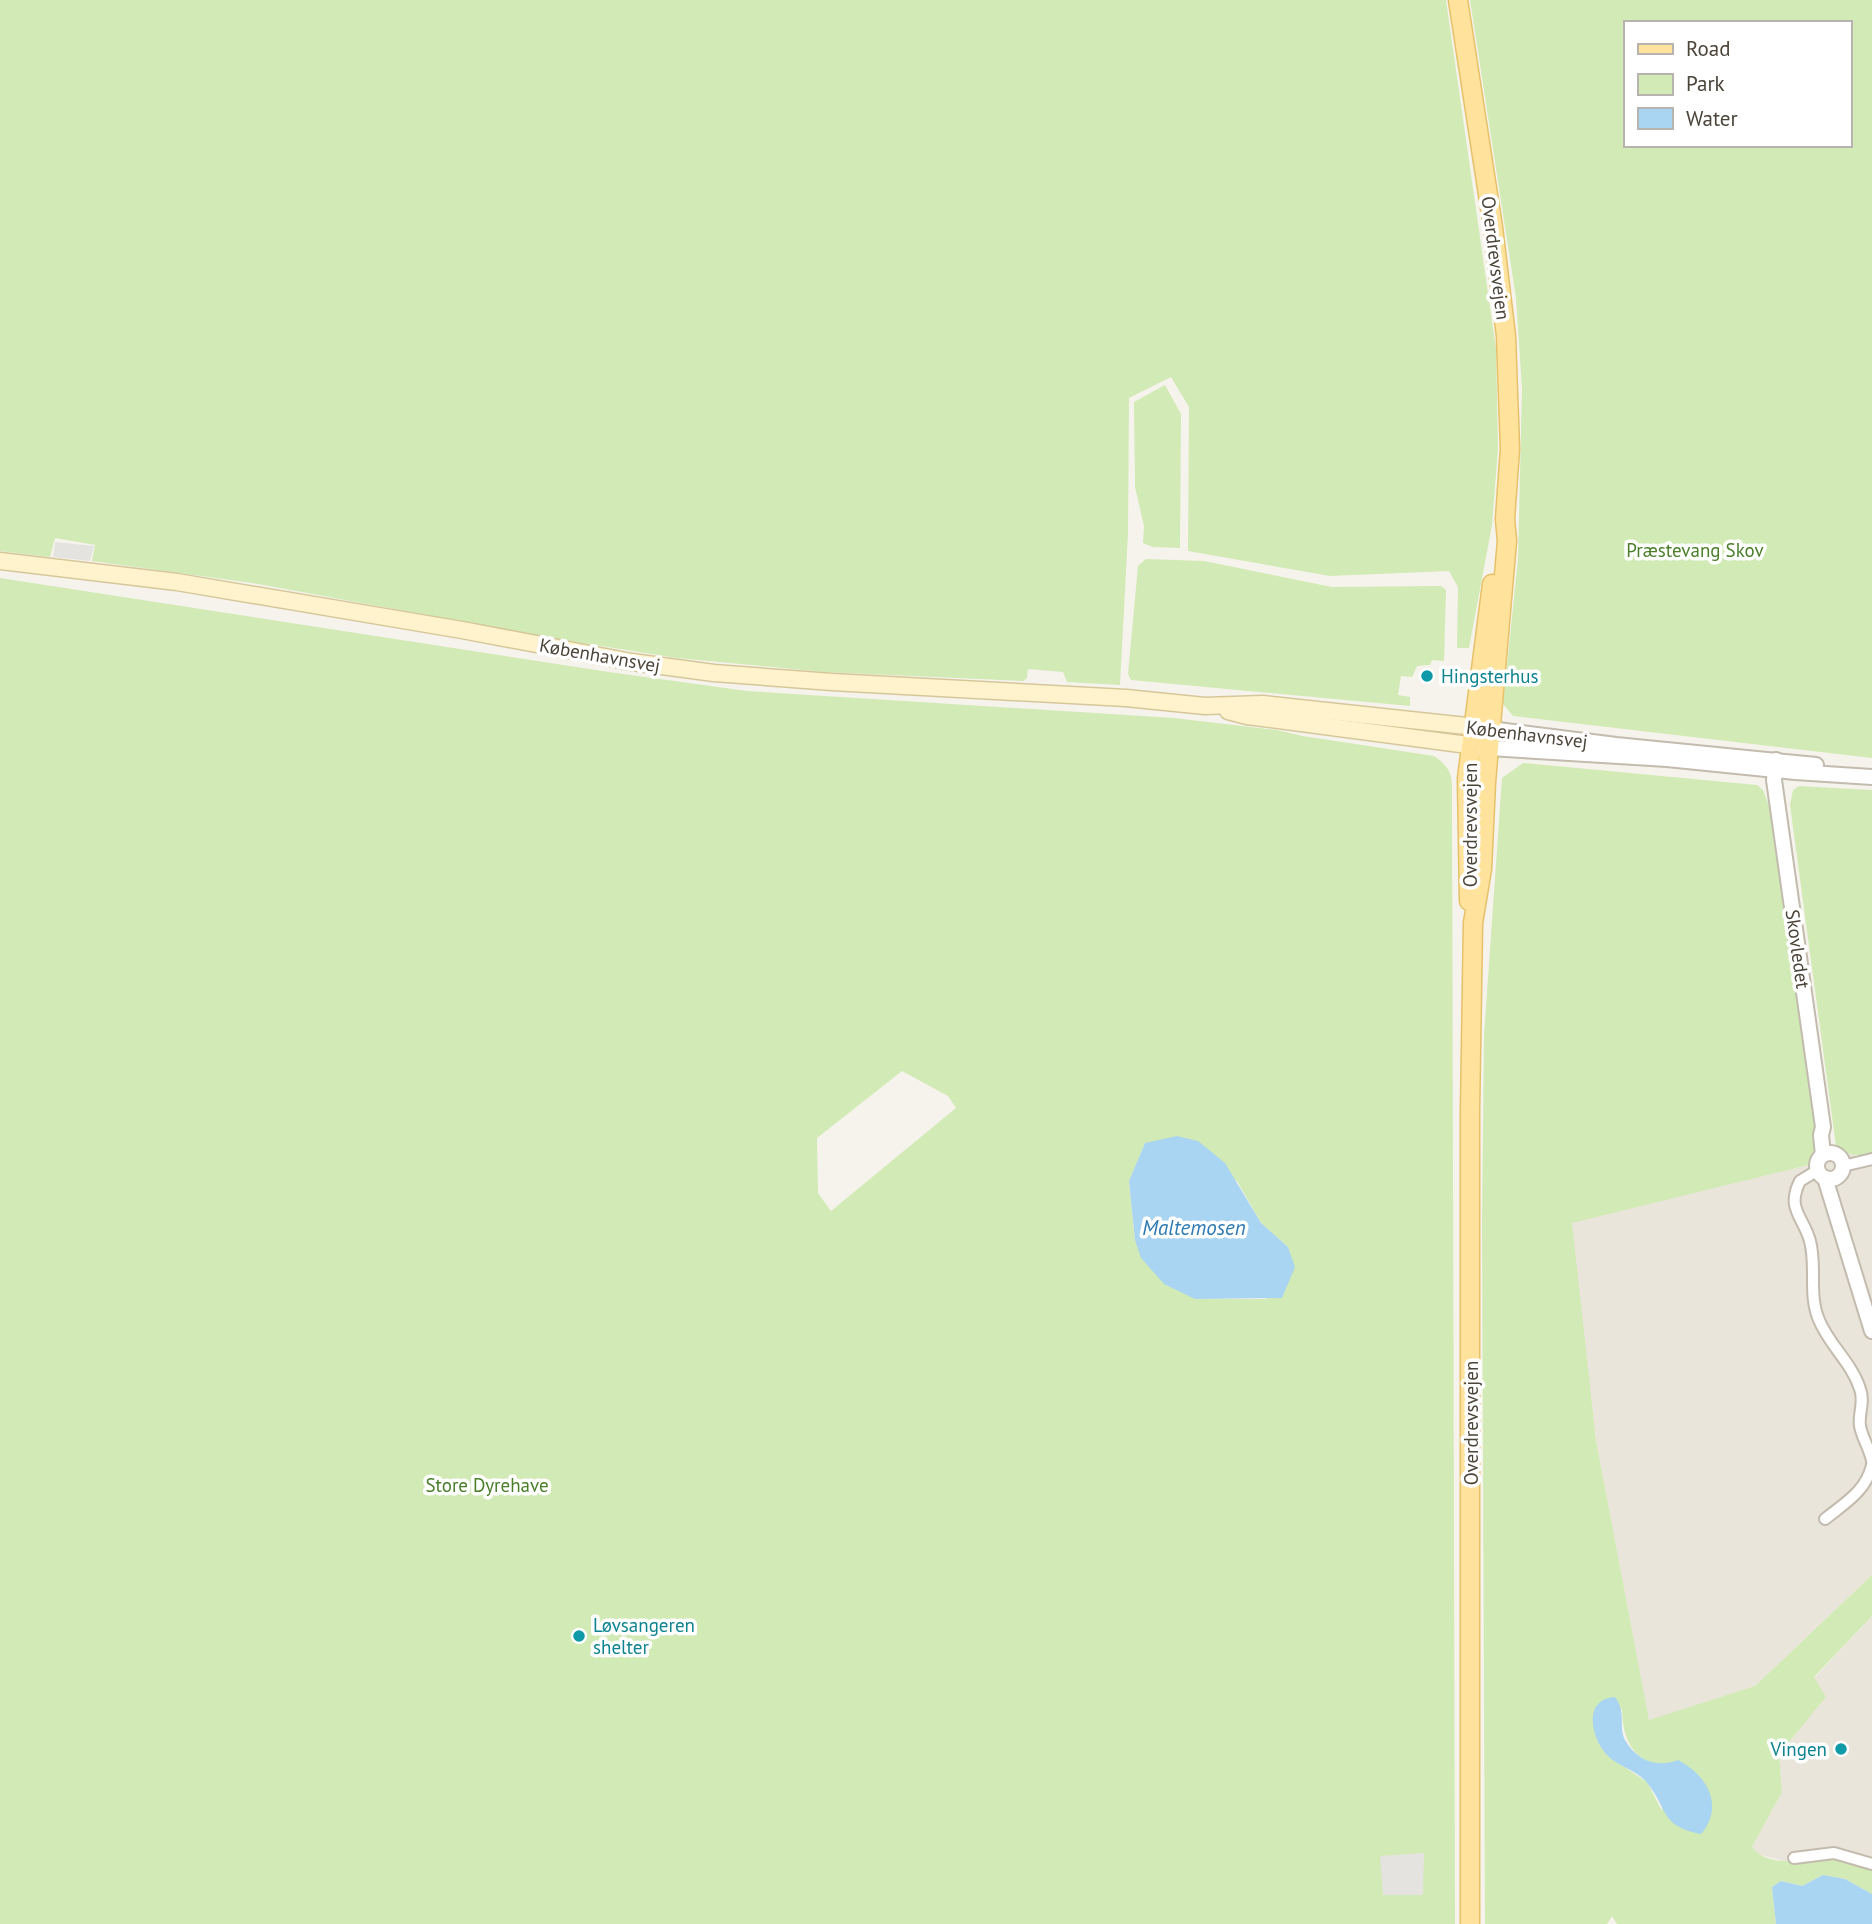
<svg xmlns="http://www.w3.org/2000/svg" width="1872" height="1924" font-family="'PT Sans',sans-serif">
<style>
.residential{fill:#eae5da}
.green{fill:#d2eab5;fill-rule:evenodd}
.parking{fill:#e5e3e0}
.water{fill:#a9d4f2}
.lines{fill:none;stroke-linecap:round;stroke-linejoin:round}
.minor-casing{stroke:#c2bbae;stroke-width:14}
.tertiary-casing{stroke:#c2bbae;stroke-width:18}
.secondary-casing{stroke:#d6c79b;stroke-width:19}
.primary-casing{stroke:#e6c16a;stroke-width:21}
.minor{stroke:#fff;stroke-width:10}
.tertiary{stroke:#fff;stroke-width:14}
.secondary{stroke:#fff3cd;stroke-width:16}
.primary{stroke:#ffe39c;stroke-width:18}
.culture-dot{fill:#0f9aa8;stroke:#fff;stroke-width:2.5}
.labels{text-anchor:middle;stroke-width:7;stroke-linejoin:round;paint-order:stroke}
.street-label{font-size:19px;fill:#4b4439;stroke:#fff}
.park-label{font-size:19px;fill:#4a7f2a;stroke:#fff}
.culture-label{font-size:19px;fill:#0d838f;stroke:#fff;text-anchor:start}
.water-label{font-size:21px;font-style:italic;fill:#2e7ab2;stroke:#fff}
</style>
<rect width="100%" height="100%" fill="#f6f3ec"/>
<g class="residential">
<path d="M1836 1146 1846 1153 1857 1156 1872 1153V1575L1755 1686 1649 1721 1596 1440 1571 1222 1809 1165 1817 1151Z"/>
<path d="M1872 1616V1870L1842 1860 1830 1859 1788 1862 1757 1854 1752 1847 1782 1792 1779 1754 1825 1697 1814 1678Z"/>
</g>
<g class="green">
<path d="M0 0H1446L1496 349 1498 449 1492 525 1469 648H1457L1458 587 1449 571 1330 576 1188 551 1189 407 1171 377 1129 398 1128 533 1120 685 1067 682 1063 672 1028 669 1027 678 1024 681 824 672 677 658 563 640 252 583 92 561 95 545 55 538 50 557 0 551Z"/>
<path d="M1470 0H1872V758L1513 716 1503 704 1518 559 1522 389 1516 298ZM1625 23H1849V145H1625Z"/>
<path d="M1165 385 1181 414 1180 548 1153 547 1143 543 1144 526 1135 487 1134 402Z"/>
<path d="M1146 559 1204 561 1332 587 1441 586 1446 590 1444 661 1432 660 1430 665 1417 666 1412 677 1401 676 1398 695 1410 697V706L1131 680 1128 674 1138 566Z"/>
<path d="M0 578 609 672 747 691 1174 718 1276 730 1303 736 1434 756C1454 770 1452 778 1452 800L1455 1924H0ZM902 1071 948 1096 956 1108 831 1211 818 1193 817 1138ZM1145 1143 1237 1181 1261 1223 1288 1247 1266 1299H1195L1135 1240 1129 1181Z"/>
<path d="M1523 763 1757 785 1763 790 1769 806 1819 1131 1817 1151 1809 1165 1572 1223 1596 1440 1649 1720 1755 1686 1872 1575V1616L1814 1677 1826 1697 1779 1754 1782 1792 1752 1847C1768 1869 1807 1859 1830 1859 1844 1859 1858 1865 1872 1870V1894L1845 1879 1823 1875 1802 1886 1781 1881 1772 1887 1776 1924H1617L1612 1916 1607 1924H1485L1482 1223 1484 1035 1502 778ZM1622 1707C1622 1736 1631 1762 1664 1765L1662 1811 1647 1782 1609 1757Z"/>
<path d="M1799 786 1872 790V1153C1857 1157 1849 1156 1836 1146L1790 805 1793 790Z"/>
</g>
<g class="parking">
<path d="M55 542 94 546 90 561 53 557Z"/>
<path d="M1424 1853 1423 1895H1383L1380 1856Z"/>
</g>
<g class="water">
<path d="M1177 1136 1198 1141 1225 1163 1261 1223 1288 1247 1295 1267 1282 1298 1195 1299 1164 1284 1141 1258 1135 1240 1129 1181 1145 1143Z"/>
<path d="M1615 1697C1627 1714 1618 1725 1625 1740 1637 1761 1657 1768 1678 1760 1707 1775 1725 1806 1701 1834 1660 1826 1669 1811 1648 1784 1639 1771 1619 1767 1608 1756 1591 1739 1582 1699 1615 1697Z"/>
<path d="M1823 1875 1845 1879 1872 1894V1924H1776L1772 1887 1781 1881 1802 1886Z"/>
</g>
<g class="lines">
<defs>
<g id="minor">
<path d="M1843 1166 1872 1159"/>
<path d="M1818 1170 1800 1181C1786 1209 1803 1216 1810 1241 1817 1267 1808 1295 1819 1320 1829 1345 1852 1363 1860 1389 1865 1402 1858 1414 1860 1426 1862 1438 1870 1449 1872 1461"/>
<path d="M1825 1519C1845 1503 1866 1491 1872 1465"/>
<path d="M1794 1858 1834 1853 1872 1864"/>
</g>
<g id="tertiary">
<path d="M1490 729 1616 745 1816 765"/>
<path d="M1489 748 1667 759 1795 772 1872 777"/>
<path d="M1776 760 1774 780 1823 1127 1821 1135 1823 1155"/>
<circle cx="1830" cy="1166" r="13"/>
<path d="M1825 1178 1872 1331"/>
</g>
<g id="secondary">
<path d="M0 561 177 582 462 630 632 662 714 673 832 682 1126 698 1205 706 1263 704 1485 728"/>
<path d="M1228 711 1247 716 1483 747"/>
</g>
<g id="primary">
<path d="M1458 0 1493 227 1506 336 1510 449 1505 519 1507 541 1486 782 1482 869 1473 923 1470 1111V1924"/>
<path d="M1469 901 1467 778 1492 584"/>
</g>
</defs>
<use href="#minor" class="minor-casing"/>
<use href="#tertiary" class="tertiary-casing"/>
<use href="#secondary" class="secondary-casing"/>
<use href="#primary" class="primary-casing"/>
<use href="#minor" class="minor"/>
<use href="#tertiary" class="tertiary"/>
<use href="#secondary" class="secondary"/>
<use href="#primary" class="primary"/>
</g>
<g class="culture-dot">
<circle cx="1427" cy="676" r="7"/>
<circle cx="579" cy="1636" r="7"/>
<circle cx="1841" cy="1749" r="7"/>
</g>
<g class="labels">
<g class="street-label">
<text transform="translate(1496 258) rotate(83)" y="7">Overdrevsvejen</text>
<text transform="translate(600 655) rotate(10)" y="7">Københavnsvej</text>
<text transform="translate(1527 734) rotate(7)" y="7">Københavnsvej</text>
<text transform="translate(1470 825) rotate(-90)" y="7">Overdrevsvejen</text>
<text transform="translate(1798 949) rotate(82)" y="7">Skovledet</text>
<text transform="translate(1471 1423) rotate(-90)" y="7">Overdrevsvejen</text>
</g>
<g class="park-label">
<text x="1695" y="557">Præstevang Skov</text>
<text x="487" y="1492">Store Dyrehave</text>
</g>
<g class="culture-label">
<text x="1441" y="683">Hingsterhus</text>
<text x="593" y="1632">Løvsangeren<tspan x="593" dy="22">shelter</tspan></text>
<text x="1827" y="1756" text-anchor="end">Vingen</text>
</g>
<g class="water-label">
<text x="1194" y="1235">Maltemosen</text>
</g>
</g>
<rect x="1624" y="21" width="228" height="126" fill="#ffffff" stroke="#b7b4b0" stroke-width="2"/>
<rect x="1638" y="44" width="35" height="10" fill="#ffe39c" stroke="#b7b4b0" stroke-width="2"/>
<text x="1686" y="56" font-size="21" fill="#4b4439">Road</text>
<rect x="1638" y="74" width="35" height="21" fill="#d2eab5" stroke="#b7b4b0" stroke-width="2"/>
<text x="1686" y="91" font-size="21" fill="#4b4439">Park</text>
<rect x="1638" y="108" width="35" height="21" fill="#a9d4f2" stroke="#b7b4b0" stroke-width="2"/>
<text x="1686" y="126" font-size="21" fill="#4b4439">Water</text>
</svg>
